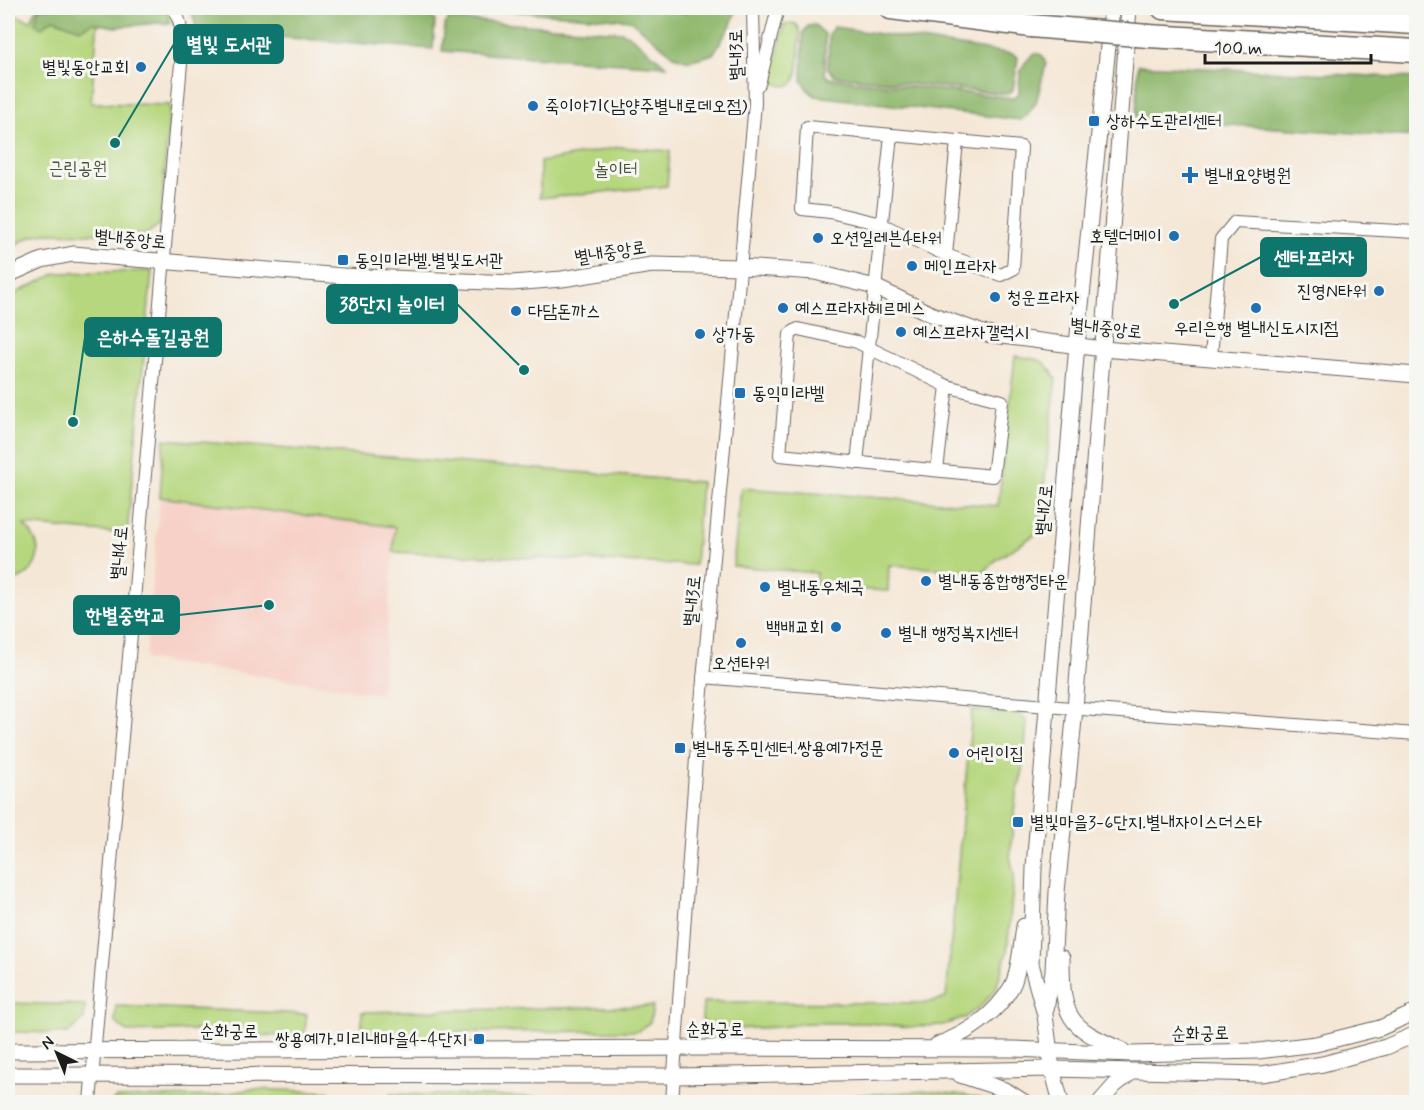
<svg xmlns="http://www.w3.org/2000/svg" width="1424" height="1110" font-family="Mynerve,'Poor Story',sans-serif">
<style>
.built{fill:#f7d1c7}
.green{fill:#b6d77e;stroke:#697a4d;stroke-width:1.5}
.forest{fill:#90b86d;stroke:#566a44;stroke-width:1.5}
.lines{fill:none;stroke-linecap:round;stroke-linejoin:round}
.minor-casing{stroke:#68635d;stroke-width:14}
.tertiary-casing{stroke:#68635d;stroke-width:17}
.motorway-casing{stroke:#68635d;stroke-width:25}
.minor{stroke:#fff;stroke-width:12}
.tertiary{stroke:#fff;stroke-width:15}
.motorway{stroke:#fff;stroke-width:22}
.motorway-bridge-casing{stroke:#68635d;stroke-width:25;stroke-linecap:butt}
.motorway-bridge{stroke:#fff;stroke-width:22}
.poi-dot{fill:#1f6fb2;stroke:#f6f6f2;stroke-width:2}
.labels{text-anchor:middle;stroke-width:6;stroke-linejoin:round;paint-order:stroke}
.street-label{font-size:18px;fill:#1c1c1c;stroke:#f6f6f2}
.poi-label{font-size:18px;fill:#1c1c1c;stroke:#f6f6f2;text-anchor:start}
.park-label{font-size:18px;fill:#4a5439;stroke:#f6f6f2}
.leader{fill:none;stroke:#0f766e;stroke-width:2}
.callout-dot{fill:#0f766e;stroke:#f6f6f2;stroke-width:2}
.callout{fill:#0f766e;stroke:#0f766e;stroke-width:2}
.callout-label{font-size:20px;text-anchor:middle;font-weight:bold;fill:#fff}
</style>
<rect width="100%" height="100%" fill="#f6f6f2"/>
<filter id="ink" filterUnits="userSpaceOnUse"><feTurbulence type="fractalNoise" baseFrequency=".0167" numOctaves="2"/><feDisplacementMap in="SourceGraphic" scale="12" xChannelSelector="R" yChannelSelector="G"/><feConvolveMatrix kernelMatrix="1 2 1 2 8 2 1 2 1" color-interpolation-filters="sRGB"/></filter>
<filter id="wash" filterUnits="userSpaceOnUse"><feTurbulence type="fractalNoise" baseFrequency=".008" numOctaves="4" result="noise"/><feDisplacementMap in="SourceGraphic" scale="24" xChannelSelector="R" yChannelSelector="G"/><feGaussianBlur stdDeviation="1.35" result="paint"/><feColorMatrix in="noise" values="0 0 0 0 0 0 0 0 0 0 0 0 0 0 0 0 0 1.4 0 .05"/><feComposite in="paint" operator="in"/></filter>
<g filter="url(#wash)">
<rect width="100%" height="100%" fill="#f5e7d6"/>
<path class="built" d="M160 497 396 527 381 694 145 659Z"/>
<g class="green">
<path d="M37 8H167L175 24 98 21 91 103 170 105 160 224 145 235 44 233 31 236 8 249V13L31 21Z"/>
<path d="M791 23 796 24 800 30C799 40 800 77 793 83 787 88 780 85 774 83V66L784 25Z"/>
<path d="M619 147 670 151 667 186 540 198V162Z"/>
<path d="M152 271 127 534 24 525C26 528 31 532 33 536 46 557 30 580 8 582V300L20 291 57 273Z"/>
<path d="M1015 356C1038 359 1044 357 1056 379L1039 532 997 559 984 572 889 565 888 591 816 587V573L733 566 741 488 998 506Z"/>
<path d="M164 439 701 482 695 565 393 552 395 527 160 497Z"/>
<path d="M972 710 1020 714 1027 722 1023 770 1015 802 1010 856 1014 875 1007 952 996 989 981 1006 964 1018 943 1025 908 1027 867 1023H808L780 1027 711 1030 702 1020 703 1002 925 1003 946 998Z"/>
<path d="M8 1003 85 1005 84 1019 68 1033 8 1032Z"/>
<path d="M116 1006 307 1014 304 1036 217 1035 197 1030 127 1032 115 1022Z"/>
<path d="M653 1006 650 1022 638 1031 456 1032 444 1038 362 1039V1012Z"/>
<path d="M252 1089 329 1092 328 1102H112L116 1098 213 1096Z"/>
<path d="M929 1091 963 1095 994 1102H789H829L858 1095Z"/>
<path d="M390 1094 636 1099 639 1102H388Z"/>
</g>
<g class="forest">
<path d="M39 8H167L169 22 115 27 93 23 80 29 53 19 41 28 35 23Z"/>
<path d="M191 8H344L431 16 435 21 433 49 197 31Z"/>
<path d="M472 8H672L678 12 686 13 690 8H716L736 11 730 27 713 54 689 61 674 56 630 20Z"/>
<path d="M449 19 622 32 630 36 667 66 442 51 445 24Z"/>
<path d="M815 25 825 34V74L829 78 1014 98 1019 93C1020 73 1018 67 1035 53L1042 55 1046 64 1036 103 1026 116 1021 120 815 96 807 89 802 80 803 33 808 26Z"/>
<path d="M834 27 1013 54 1018 58 1013 90 1007 94 835 76 828 69 829 33Z"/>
<path d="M1138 65 1416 78V137L1136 119Z"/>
</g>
</g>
<g filter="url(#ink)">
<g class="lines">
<defs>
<g id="minor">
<path d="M759 84 778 8"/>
<path d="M807 127 1021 147 1013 269 1001 275 946 255 881 224 830 212 802 209Z"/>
<path d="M946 255 957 141"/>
<path d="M798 329 857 342 947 386 1002 401 993 476 780 455 790 334Z"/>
<path d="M1211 357 1221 239 1235 222 1416 232"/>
<path d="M857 463 891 135"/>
<path d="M937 470 947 386"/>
<path d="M703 677 1094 710 1416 734"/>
<path d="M90 1102 182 52 180 23 174 8"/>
<path d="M672 1102 696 758 755 103 753 8"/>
</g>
<g id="tertiary">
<path d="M8 275 42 260 73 254 343 276 512 283 562 279 652 265 741 267 815 272 875 287 931 314 986 334 1103 349 1416 375"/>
<path d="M1062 958C1062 1018 1068 1027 1122 1050"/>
<path d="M1046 1009 1053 971 1057 892 1075 709 1129 8"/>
<path d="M937 1045C968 1033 995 1016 1012 986 1019 973 1022 941 1024 926"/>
<path d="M8 1051 706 1048 1014 1049 1130 1054 1258 1051 1316 1044 1380 1028 1416 1012"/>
<path d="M8 1075 675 1076 1052 1069 1262 1074 1323 1064 1386 1047 1416 1034"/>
<path d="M960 1075 1005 1090 1024 1102"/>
<path d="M1061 1102 1052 1069 1045 1015 1031 964 1034 867 1077 344 1112 8"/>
<path d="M1100 1102 1115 1085 1132 1072"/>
</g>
<g id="motorway">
<path d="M891 8 1031 26"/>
<path d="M1163 8 1416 23"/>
<path d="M1148 36 1416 51"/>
</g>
</defs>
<use href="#minor" class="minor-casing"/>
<use href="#tertiary" class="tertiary-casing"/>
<use href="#motorway" class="motorway-casing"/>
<use href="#minor" class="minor"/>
<use href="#tertiary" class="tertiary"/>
<use href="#motorway" class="motorway"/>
<defs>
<path id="motorway-bridge" d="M1031 26 1148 36"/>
</defs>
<use href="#motorway-bridge" class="motorway-bridge-casing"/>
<use href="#motorway-bridge" class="motorway-bridge"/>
</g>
</g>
<g class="poi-dot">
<circle cx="141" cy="67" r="6"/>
<circle cx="533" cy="106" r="6"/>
<rect x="1088" y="115" width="12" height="12" rx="3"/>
<path d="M1187 166h6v6h6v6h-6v6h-6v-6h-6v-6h6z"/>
<circle cx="1174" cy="236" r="6"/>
<circle cx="818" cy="238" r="6"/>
<rect x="337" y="254" width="12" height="12" rx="3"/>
<circle cx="912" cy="266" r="6"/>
<circle cx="1379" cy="291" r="6"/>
<circle cx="995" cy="297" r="6"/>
<circle cx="783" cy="308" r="6"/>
<circle cx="1256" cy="308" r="6"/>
<circle cx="516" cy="311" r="6"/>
<circle cx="901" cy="332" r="6"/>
<circle cx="700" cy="334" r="6"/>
<rect x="734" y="387" width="12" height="12" rx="3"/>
<circle cx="926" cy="581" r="6"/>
<circle cx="765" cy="587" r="6"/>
<circle cx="836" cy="627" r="6"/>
<circle cx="886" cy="633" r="6"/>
<circle cx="741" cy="643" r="6"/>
<rect x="674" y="742" width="12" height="12" rx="3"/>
<circle cx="954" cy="753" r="6"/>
<rect x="1012" y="816" width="12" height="12" rx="3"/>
<rect x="473" y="1033" width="12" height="12" rx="3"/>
</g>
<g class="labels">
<g class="street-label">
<text transform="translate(736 55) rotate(-91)" y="6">별내3로</text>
<text transform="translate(130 239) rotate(5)" y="6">별내중앙로</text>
<text transform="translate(610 252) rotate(-9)" y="6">별내중앙로</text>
<text transform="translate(1106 328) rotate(6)" y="6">별내중앙로</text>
<text transform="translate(1044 510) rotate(-85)" y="6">별내2로</text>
<text transform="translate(119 553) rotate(-85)" y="6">별내4로</text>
<text transform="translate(692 601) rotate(-85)" y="6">별내3로</text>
<text x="715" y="1035">순화궁로</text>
<text x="229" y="1037">순화궁로</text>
<text transform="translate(1200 1033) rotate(-1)" y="6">순화궁로</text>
</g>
<g class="poi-label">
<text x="129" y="73" text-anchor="end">별빛동안교회</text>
<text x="545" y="112">죽이야기(남양주별내로데오점)</text>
<text x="1106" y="127">상하수도관리센터</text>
<text x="1204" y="181">별내요양병원</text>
<text x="1162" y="242" text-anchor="end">호텔더메이</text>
<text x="830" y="244">오션일레븐4타워</text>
<text x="355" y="266">동익미라벨.별빛도서관</text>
<text x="924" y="272">메인프라자</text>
<text x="1367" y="297" text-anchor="end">진영N타워</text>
<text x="1007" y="303">청운프라자</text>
<text x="795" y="314">예스프라자헤르메스</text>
<text x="528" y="317">다담돈까스</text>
<text x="1256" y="334" text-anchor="middle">우리은행 별내신도시지점</text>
<text x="913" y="338">예스프라자갤럭시</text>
<text x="712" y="340">상가동</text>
<text x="752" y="399">동익미라벨</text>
<text x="938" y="587">별내동종합행정타운</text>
<text x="777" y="593">별내동우체국</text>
<text x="824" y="633" text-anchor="end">백배교회</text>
<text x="898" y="639">별내 행정복지센터</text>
<text x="741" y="669" text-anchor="middle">오션타워</text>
<text x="692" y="754">별내동주민센터.쌍용예가정문</text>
<text x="966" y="759">어린이집</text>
<text x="1030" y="828">별빛마을3-6단지.별내자이스더스타</text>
<text x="467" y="1045" text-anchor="end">쌍용예가.미리내마을4-4단지</text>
</g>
<g class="park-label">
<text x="78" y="174">근린공원</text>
<text x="616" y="175">놀이터</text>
</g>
</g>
<path class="leader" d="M115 143L174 44M1174 304L1261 257M524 370L457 304M73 422L85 337M269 605L179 615"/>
<g class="callout-dot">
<circle cx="115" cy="143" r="6"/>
<circle cx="1174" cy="304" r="6"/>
<circle cx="524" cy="370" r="6"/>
<circle cx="73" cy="422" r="6"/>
<circle cx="269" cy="605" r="6"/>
</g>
<g class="callout">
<rect x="174" y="25" width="109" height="38" rx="6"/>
<rect x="1261" y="238" width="105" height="38" rx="6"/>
<rect x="327" y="285" width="130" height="38" rx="6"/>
<rect x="85" y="318" width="136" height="38" rx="6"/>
<rect x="74" y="596" width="105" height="38" rx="6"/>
</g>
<g class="callout-label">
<text x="229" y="51">별빛 도서관</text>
<text x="1314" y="264">센타프라자</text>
<text x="392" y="311">38단지 놀이터</text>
<text x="153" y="344">은하수돌길공원</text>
<text x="126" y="622">한별중학교</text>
</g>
<rect width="1424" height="1110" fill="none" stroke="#f6f6f2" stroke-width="30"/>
<g transform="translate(57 1053) rotate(317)" stroke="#f6f6f2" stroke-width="4.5" paint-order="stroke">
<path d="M0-4.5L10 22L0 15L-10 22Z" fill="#1c1c1c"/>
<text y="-9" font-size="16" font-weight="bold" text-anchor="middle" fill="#1c1c1c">N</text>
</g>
<path d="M1205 54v9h166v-9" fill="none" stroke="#1c1c1c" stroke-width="3"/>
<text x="1214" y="54" font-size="18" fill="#1c1c1c" stroke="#f6f6f2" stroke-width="4.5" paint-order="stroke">100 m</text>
</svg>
